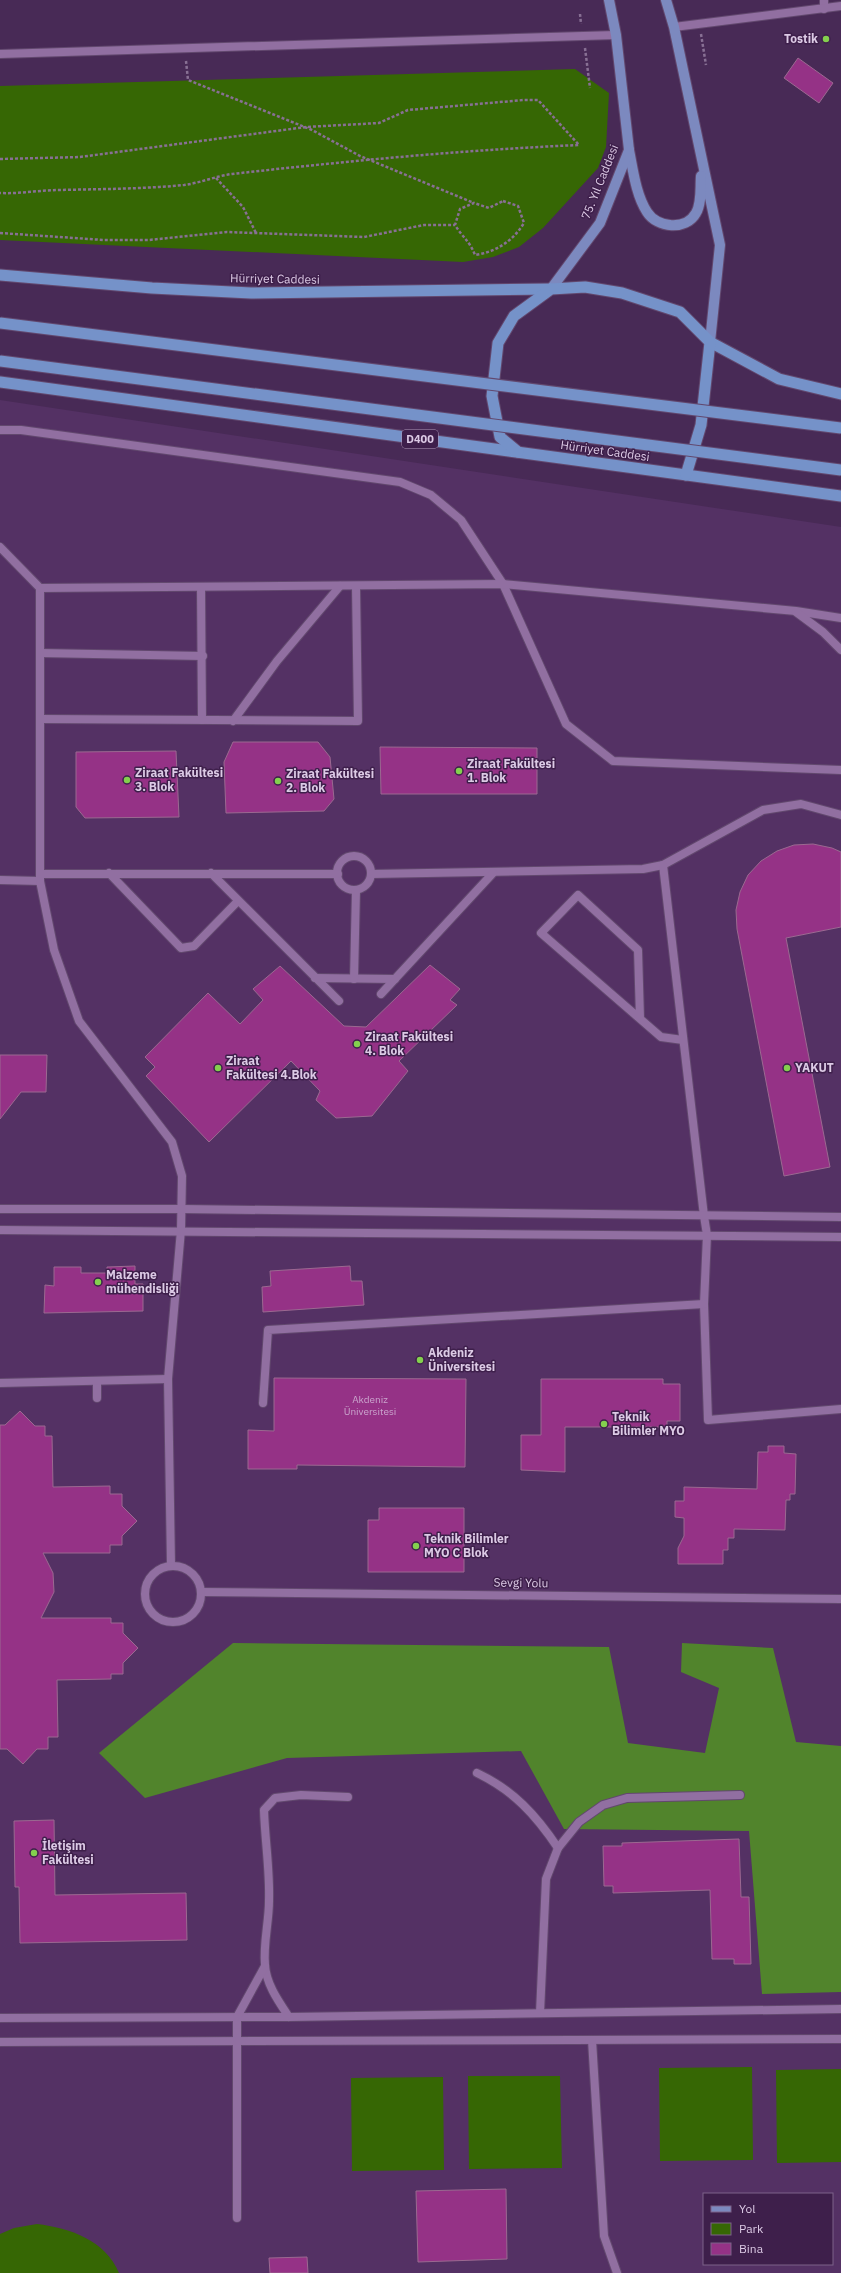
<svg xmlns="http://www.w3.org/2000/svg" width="841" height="2273" font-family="'IBM Plex Sans',sans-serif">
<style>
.built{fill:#543164;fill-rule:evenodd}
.green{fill:#366704}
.forest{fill:#51842c}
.building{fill:#953286;stroke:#9b6991}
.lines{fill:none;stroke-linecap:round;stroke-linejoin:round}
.service-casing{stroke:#62486e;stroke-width:10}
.pedestrian-casing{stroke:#62486e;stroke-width:10}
.minor-casing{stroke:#62486e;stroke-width:10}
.tertiary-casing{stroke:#62486e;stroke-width:10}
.primary-casing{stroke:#62486e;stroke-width:12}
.trunk-casing{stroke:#62486e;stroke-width:13}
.path{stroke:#887094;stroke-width:2.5;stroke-dasharray:3 2;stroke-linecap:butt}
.service{stroke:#916fa1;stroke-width:8}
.pedestrian{stroke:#916fa1;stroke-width:8}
.minor{stroke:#916fa1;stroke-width:8}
.tertiary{stroke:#916fa1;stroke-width:8}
.primary{stroke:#7c89bf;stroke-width:10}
.trunk{stroke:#7592c9;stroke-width:11}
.trunk-bridge-casing{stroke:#62486e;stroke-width:13;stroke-linecap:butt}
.trunk-bridge{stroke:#7592c9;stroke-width:11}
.poi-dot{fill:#84d04e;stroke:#3e1f4b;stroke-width:1.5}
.labels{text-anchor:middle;stroke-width:3;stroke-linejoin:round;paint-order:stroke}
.number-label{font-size:10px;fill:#caa4cd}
.shield{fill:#3e1f4b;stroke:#ad97b7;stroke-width:1}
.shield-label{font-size:11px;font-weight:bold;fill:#dccae5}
.poi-label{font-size:12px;font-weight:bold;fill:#dccae5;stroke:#3e1f4b;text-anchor:start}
.street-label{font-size:12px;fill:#dccae5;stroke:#3e1f4b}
</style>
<rect width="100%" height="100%" fill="#482a56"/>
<path class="built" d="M0 400 841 527V2273H0ZM704 2194H832V2264H704Z"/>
<g class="green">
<path d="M575 69 609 93 606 147 598 168 543 228 519 247 493 257 463 262 0 240V86Z"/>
<path d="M752 2067 753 2160 660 2161 659 2068Z"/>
<path d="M841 2069V2162L777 2163 776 2070Z"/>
<path d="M468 2076H560L562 2168 469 2169Z"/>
<path d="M443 2077 444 2170 352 2171 351 2078Z"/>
<path d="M37 2224C70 2228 105 2240 119 2273H0V2234L14 2228Z"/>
</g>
<path class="forest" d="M233 1643 609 1647 628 1743 705 1753 719 1688 681 1672 682 1643 773 1648 796 1742 841 1746V1992L762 1994 749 1831 564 1829 521 1751 287 1758 145 1798 99 1753Z"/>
<g class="building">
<path d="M798 58 833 83 819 103 784 78Z"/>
<path d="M233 742H318L330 757 334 799 324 811 226 813 224 762Z"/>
<path d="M380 747 537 748V794H381Z"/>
<path d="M176 751 179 817 85 818 76 807V752Z"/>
<path d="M813 844 832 848 841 852V927L786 938 830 1167 784 1176 737 929 736 910 740 892 748 875 761 861 777 851 794 845Z"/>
<path d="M430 965 460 989 450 1000 457 1005 399 1061 408 1071 372 1116 336 1118 316 1100 320 1091 291 1061 209 1142 146 1076 155 1067 145 1057 208 993 240 1024 263 1000 253 989 280 966 344 1026 366 1027Z"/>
<path d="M0 1055H47L46 1092H21L0 1119Z"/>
<path d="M135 1266V1284H143V1311L44 1313 45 1285 54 1286V1267H81V1273H107V1267Z"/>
<path d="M350 1266 351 1281H362L364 1305 263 1312 262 1287 271 1286 270 1271Z"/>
<path d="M274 1378 466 1379 465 1467 297 1465V1469H248V1430L274 1431Z"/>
<path d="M541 1379H663V1384H680V1421H667V1427H565V1472L521 1470V1435H541Z"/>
<path d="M20 1411 35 1426H45V1436H52L53 1487 110 1486V1494H122V1506L137 1521 122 1536V1545H110V1553H43L53 1573 54 1592 41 1618H111V1623H123V1633L138 1648 123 1663V1674H111V1679L57 1680 58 1737H48V1749H37L23 1764 7 1749H0V1425H5Z"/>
<path d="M768 1446H784V1453L796 1454 795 1494H790V1500H786L785 1530 734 1529V1538H728V1550H723V1564H678V1548L684 1536V1518L675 1517V1501H684V1487L757 1489 758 1452H768Z"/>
<path d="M379 1508H464V1572H368V1520H379Z"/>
<path d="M54 1820 55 1895 186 1893 187 1940 20 1943 19 1887H15L14 1821Z"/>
<path d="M739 1839 741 1897H749L751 1964H734V1959H712L710 1890 613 1893V1886H604L603 1846H622V1843Z"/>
<path d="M506 2189 507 2259 418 2262 416 2191Z"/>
<path d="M307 2257 308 2273H270L269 2258Z"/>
</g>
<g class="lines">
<defs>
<g id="service">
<path d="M503 584 566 724 613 761 841 770"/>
<path d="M201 587 202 720"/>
<path d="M40 653 203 656"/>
<path d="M40 719 358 721 356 586"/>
<path d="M233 721 277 661 340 586"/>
<circle cx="354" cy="873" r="17"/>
<path d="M109 873 181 948 194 946 238 901"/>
<path d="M211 873 339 1001"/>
<path d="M40 874H338"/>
<path d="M371 874 643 869 663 865 763 810 801 804 841 815"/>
<path d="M0 880 40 881"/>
<path d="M315 978 395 979"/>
<path d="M354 979 356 890"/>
<path d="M381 994 493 873"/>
<path d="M640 1018 638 950 578 895 541 933 661 1037 683 1040"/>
<path d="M704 1216 707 1235 704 1304 708 1420 841 1409"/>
<path d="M97 1381V1398"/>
<path d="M0 1383 168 1379"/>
<path d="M263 1403 268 1330 704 1304"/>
<path d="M477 1773C513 1790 536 1815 558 1848"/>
<path d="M540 2013 546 1879 558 1848 579 1822 603 1805 627 1798 740 1795"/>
<path d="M289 2017C279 2002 266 1984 265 1965 263 1944 269 1922 269 1901 270 1870 265 1841 264 1810L275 1798 301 1795 348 1797"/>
<path d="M0 2018 289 2017 841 2009"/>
<path d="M592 2040 604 2236 617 2273"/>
<path d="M0 2042 841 2039"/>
<path d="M237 2218V2017L265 1966"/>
</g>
<path id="pedestrian" d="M201 1592 841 1599"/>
<g id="minor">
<path d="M824 9V0"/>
<path d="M0 430H21L400 482 431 495 461 520 503 584"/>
<path d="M0 547 40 588V881L54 950 79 1021 172 1142 182 1176 181 1230 168 1379 171 1566"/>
<path d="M40 588 503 584 796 611 841 618"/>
<path d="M796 612 823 632 841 650"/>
<path d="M663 865 704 1216"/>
<path d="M0 1209H182L841 1217"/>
<path d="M0 1230 841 1237"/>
<circle cx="173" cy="1594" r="28"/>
</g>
<g id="tertiary">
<path d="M674 27 841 6"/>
<path d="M0 54 616 35"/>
</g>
<g id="primary">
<path d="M666 0 674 27 720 245 710 342"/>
<path d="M629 150C633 170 636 195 647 212 657 228 686 231 696 213 702 203 700 187 701 176"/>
<path d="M551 289 600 223 629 150 616 35 609 0"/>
</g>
<g id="trunk">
<path d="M0 275 152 288 251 293 551 289"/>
<path d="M710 342 779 379 841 394"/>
<path d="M0 382 841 496"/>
<path d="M518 452 500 437 492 396 498 343 514 316 551 289 585 287 622 293 680 312 710 342 701 425 686 475"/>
</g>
</defs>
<use href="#service" class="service-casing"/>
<use href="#pedestrian" class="pedestrian-casing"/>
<use href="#minor" class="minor-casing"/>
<use href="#tertiary" class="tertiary-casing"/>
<use href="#primary" class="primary-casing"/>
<use href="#trunk" class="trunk-casing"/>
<g class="path">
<path d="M580 14 581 24"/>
<path d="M701 34 706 65"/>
<path d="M585 48 590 88"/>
<path d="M186 61 188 80 312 130 360 156 474 203"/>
<path d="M0 159 80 157 306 127 379 123 408 110 524 100H538L579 145C463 150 347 161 232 174 216 176 200 183 184 185 143 189 102 189 60 190 40 190 20 194 0 193"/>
<path d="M216 178 243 207 256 233"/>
<path d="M503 201 518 206 524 223C513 241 496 252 475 255 469 240 463 238 455 225L460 209 474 203 489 208Z"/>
<path d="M0 233 104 240H149L227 232 364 237 424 225H455"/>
</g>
<use href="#service" class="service"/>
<use href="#pedestrian" class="pedestrian"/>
<use href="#minor" class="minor"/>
<use href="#tertiary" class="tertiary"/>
<use href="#primary" class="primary"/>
<use href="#trunk" class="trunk"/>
<defs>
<g id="trunk-bridge">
<path d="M0 323 841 428"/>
<path d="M0 361 841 470"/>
</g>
</defs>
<use href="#trunk-bridge" class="trunk-bridge-casing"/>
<use href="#trunk-bridge" class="trunk-bridge"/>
</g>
<g class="poi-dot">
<circle cx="826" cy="39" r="4"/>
<circle cx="459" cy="771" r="4"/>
<circle cx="127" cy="780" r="4"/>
<circle cx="278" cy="781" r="4"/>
<circle cx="357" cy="1044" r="4"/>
<circle cx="218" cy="1068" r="4"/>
<circle cx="787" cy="1068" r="4"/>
<circle cx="98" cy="1282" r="4"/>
<circle cx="420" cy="1360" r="4"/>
<circle cx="604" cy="1424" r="4"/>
<circle cx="416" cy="1546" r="4"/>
<circle cx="34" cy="1853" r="4"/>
</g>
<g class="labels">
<g class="number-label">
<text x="370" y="1403">Akdeniz<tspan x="370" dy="12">Üniversitesi</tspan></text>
</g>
<rect class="shield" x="402" y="430" width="36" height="18" rx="3"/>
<g class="shield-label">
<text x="420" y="443">D400</text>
</g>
<g class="poi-label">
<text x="818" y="43" text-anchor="end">Tostik</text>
<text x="467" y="768">Ziraat Fakültesi<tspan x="467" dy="14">1. Blok</tspan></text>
<text x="135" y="777">Ziraat Fakültesi<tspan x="135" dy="14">3. Blok</tspan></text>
<text x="286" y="778">Ziraat Fakültesi<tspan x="286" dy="14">2. Blok</tspan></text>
<text x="365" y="1041">Ziraat Fakültesi<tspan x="365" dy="14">4. Blok</tspan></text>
<text x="226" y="1065">Ziraat<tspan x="226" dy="14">Fakültesi 4.Blok</tspan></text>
<text x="795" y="1072">YAKUT</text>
<text x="106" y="1279">Malzeme<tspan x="106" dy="14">mühendisliği</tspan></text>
<text x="428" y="1357">Akdeniz<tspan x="428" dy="14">Üniversitesi</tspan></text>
<text x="612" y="1421">Teknik<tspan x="612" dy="14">Bilimler MYO</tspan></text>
<text x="424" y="1543">Teknik Bilimler<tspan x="424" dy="14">MYO C Blok</tspan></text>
<text x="42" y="1850">İletişim<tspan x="42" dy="14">Fakültesi</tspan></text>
</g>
<g class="street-label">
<text transform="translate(600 182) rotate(-68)" y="4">75. Yıl Caddesi</text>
<text transform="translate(275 279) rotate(1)" y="4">Hürriyet Caddesi</text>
<text transform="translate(605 451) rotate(8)" y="4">Hürriyet Caddesi</text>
<text transform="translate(521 1583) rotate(1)" y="4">Sevgi Yolu</text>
</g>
</g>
<rect x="703" y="2193" width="130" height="72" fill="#3e1f4b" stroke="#7d6389"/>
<rect x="711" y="2206" width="20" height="6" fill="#7c89bf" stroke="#7d6389"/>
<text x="739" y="2213" font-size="12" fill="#dccae5">Yol</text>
<rect x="711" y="2223" width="20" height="12" fill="#366704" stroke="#7d6389"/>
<text x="739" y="2233" font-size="12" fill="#dccae5">Park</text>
<rect x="711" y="2243" width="20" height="12" fill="#953286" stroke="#7d6389"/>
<text x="739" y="2253" font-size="12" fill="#dccae5">Bina</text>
</svg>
